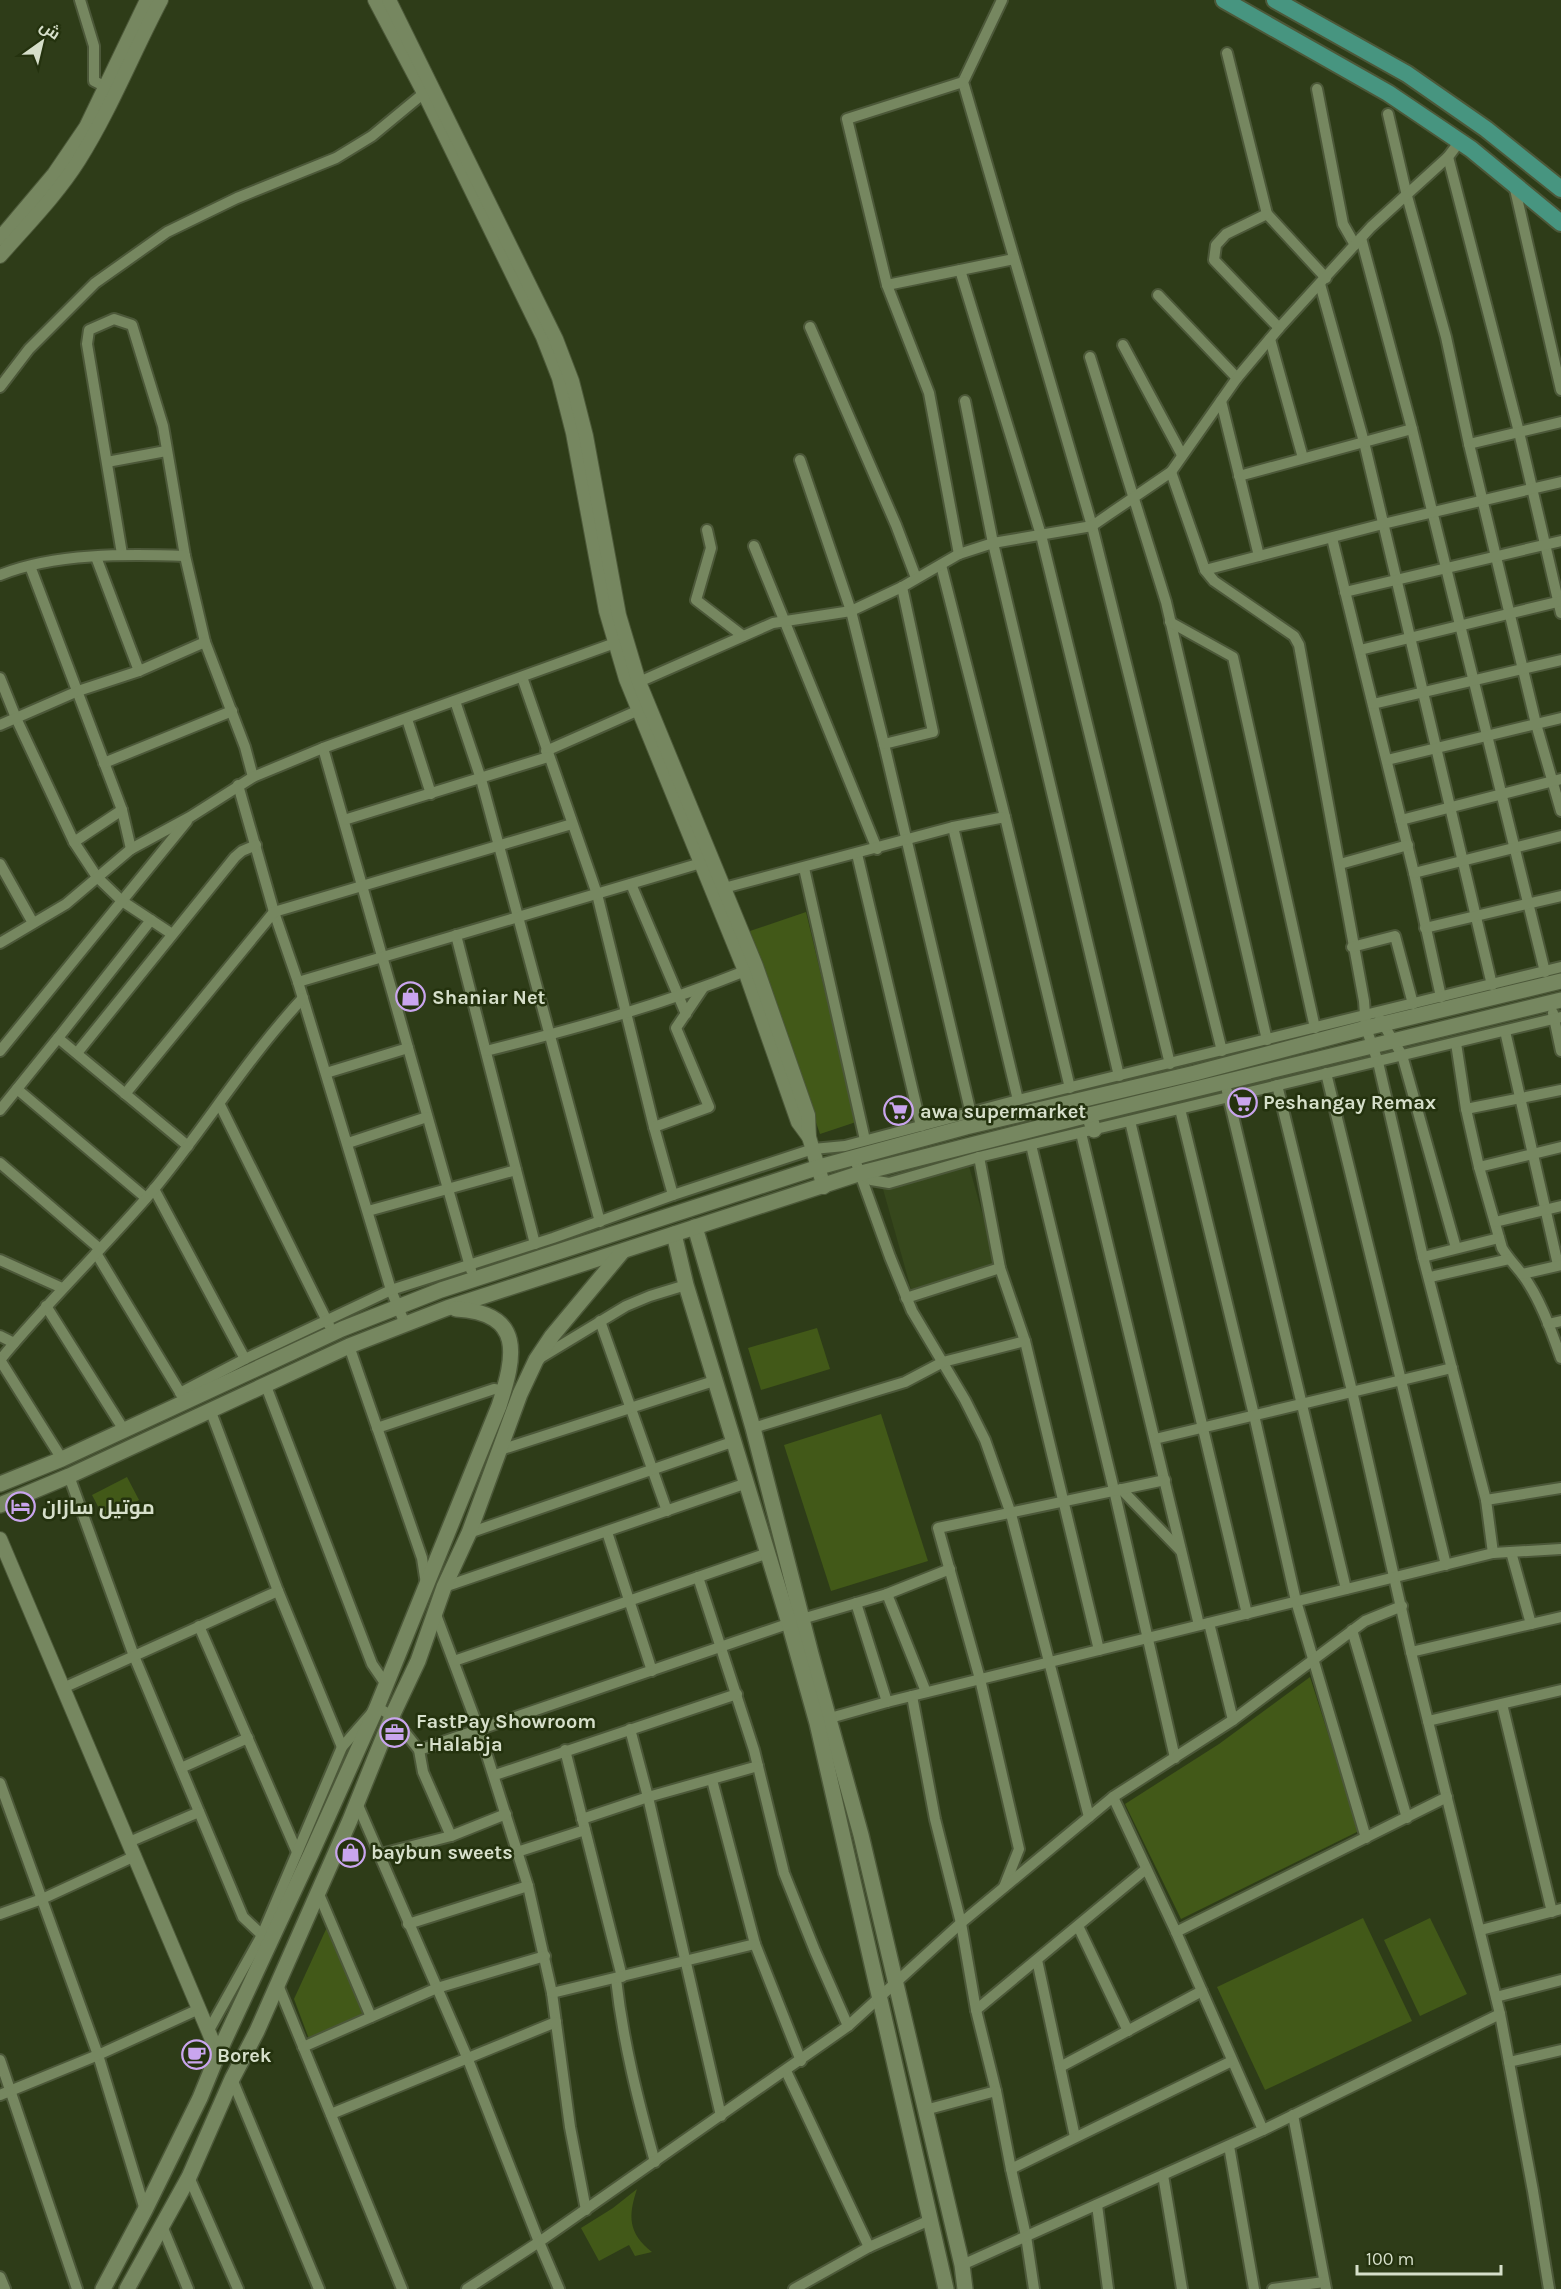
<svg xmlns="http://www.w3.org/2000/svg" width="1561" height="2289" font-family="Karla,Cairo,sans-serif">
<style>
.built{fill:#36471c}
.green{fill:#425918}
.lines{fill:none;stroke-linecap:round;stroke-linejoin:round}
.minor-casing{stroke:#4c5839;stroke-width:14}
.tertiary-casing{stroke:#4c5839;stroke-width:16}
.secondary-casing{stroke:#4c5839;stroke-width:18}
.primary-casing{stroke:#4c5839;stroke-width:20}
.minor{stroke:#768760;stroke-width:10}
.tertiary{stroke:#768760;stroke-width:14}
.secondary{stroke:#768760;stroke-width:15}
.primary{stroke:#479580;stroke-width:16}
.labels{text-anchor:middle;stroke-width:5;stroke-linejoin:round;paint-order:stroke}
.poi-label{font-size:20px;font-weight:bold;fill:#d6dfca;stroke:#24320e;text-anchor:start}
</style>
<rect width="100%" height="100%" fill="#2e3c18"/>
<path class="built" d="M969 1166 997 1266 911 1289 883 1189Z"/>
<g class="green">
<path d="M806 912 856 1122 820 1134 750 931Z"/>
<path d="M817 1328 830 1369 761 1390 748 1348Z"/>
<path d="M881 1414 928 1561 831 1591 784 1445Z"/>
<path d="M127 1477 139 1500 104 1518 92 1495Z"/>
<path d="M1310 1677 1359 1831 1181 1919 1125 1804 1219 1744Z"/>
<path d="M1363 1918 1412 2021 1265 2090 1217 1987Z"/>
<path d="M1430 1918 1467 1994 1420 2016 1384 1940Z"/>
<path d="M328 1925 365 2014 309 2039 294 1999Z"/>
<path d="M637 2189C628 2216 628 2233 652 2252L635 2256 629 2245 599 2261 581 2228 613 2208Z"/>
</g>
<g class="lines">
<defs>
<g id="minor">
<path d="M80 0 94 46V81L106 87"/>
<path d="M1002 0 963 82 1092 526 1222 1051"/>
<path d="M1227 53 1267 214 1326 278"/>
<path d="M1317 89 1343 224 1355 245"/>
<path d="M1388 114 1407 196 1446 337 1469 444 1536 724 1561 811"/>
<path d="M1448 157 1519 432 1561 613"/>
<path d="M1514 185 1561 390"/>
<path d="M1267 214 1226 234 1216 245 1214 260 1279 328"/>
<path d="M1361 238 1412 429 1545 972"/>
<path d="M960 270 1041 535 1170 1064"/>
<path d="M1320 284 1364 442 1492 985"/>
<path d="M887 285 1014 259"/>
<path d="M1158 295 1237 378"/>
<path d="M810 327 896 525 916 578"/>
<path d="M1270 339 1303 458"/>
<path d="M1123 345 1182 455"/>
<path d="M1090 357 1166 602 1267 1040"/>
<path d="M0 387 29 349 95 283 167 232 237 198 336 158 372 136 424 93"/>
<path d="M965 401 993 543 1119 1076"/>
<path d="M1221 401 1259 556"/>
<path d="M1469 444 1561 422"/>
<path d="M800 460 851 611 884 744 971 1114"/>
<path d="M107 462 166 451"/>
<path d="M1171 472 1205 570 1214 581 1294 636 1299 645 1364 1001 1366 1028 1378 1062 1423 1257 1486 1500 1493 1553"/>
<path d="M1239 476 1412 429"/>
<path d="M707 530 711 548 696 600 743 636"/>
<path d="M1332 538 1414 873 1441 997"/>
<path d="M754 546 877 849"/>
<path d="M122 554 87 344 89 330 114 319 132 325 163 426 185 556 205 642 245 747 253 777"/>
<path d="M959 554 929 393 887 285 847 119 963 82"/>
<path d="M96 557 139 671"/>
<path d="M941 565 1005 817 1070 1088"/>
<path d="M30 566 122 810 131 849"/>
<path d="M1205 570 1383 524 1561 482"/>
<path d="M0 575C54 553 127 554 185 556"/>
<path d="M1345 592 1561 541"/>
<path d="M1170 622 1233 657 1315 1028"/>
<path d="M1360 650 1561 601"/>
<path d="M522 677 597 894 654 1127 673 1195"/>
<path d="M0 678 16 718 74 842 97 877 122 901 172 934"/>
<path d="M639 682 773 623 851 611 902 587 959 554 993 543 1092 526 1108 515 1171 472 1237 378 1279 328 1371 227 1448 157 1460 141"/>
<path d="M455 701 481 779 600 1222"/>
<path d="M1373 704 1561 660"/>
<path d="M407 719 431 794"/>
<path d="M0 725 78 691 139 671 205 642"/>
<path d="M884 744 933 732 902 587"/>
<path d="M323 748 471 1270"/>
<path d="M546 751 639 710"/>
<path d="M1387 760 1561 718"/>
<path d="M104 763 232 711"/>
<path d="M238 785 274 912 298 982 391 1290 405 1324"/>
<path d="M344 820 548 757"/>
<path d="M1401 820 1561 779"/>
<path d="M953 827 1018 1100"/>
<path d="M74 842 122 810"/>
<path d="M857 854 921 1126"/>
<path d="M0 864 33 923"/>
<path d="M1340 864 1408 845"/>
<path d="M804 868 865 1140"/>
<path d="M1414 873 1561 836"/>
<path d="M631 884 686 1014"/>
<path d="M724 888 953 827 1005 817"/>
<path d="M1425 928 1561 896"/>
<path d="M456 935 535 1244"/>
<path d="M0 943 66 904 131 849 190 817 253 777 323 748 615 643"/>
<path d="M1352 947 1395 936 1413 1004"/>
<path d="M298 982 701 863"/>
<path d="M1553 1013 1561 1051"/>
<path d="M1380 1019 1402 1055 1456 1248"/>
<path d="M1505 1031 1558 1265"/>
<path d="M58 1038 151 920"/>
<path d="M1456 1043 1466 1109 1479 1167 1502 1248C1508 1258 1515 1265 1522 1274 1540 1298 1551 1330 1561 1358"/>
<path d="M0 1051 187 821"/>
<path d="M486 1051C574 1029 661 1005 745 971"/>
<path d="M77 1053 235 857 242 851 256 845"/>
<path d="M326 1073 408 1048"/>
<path d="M1326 1073 1446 1565"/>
<path d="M1277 1085 1352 1391 1411 1652 1500 2014 1533 2191 1549 2289"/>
<path d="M17 1089 146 1198"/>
<path d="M1227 1091 1346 1589"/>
<path d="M125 1094 274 912 572 824"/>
<path d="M220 1105 329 1325"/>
<path d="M1180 1109 1254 1415 1296 1601 1366 1838"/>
<path d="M1466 1109 1561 1090"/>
<path d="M0 1110 58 1038 188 1146"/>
<path d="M1130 1121 1247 1614"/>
<path d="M654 1127 709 1107 676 1028 703 988"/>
<path d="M1081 1133 1199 1625"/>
<path d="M348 1143 427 1117"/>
<path d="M1031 1145 1114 1490 1175 1758"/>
<path d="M854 1157 890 1257 912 1311 965 1400 985 1440 1011 1514 1089 1817"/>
<path d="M979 1157 1000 1268 1025 1341 1099 1650"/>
<path d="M0 1163 100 1249"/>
<path d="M1479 1167 1561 1147"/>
<path d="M861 1173 871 1180 889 1183 979 1157 1561 1017"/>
<path d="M154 1189 245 1359"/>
<path d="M368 1211 516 1170"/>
<path d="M1495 1222 1561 1206"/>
<path d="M96 1253 184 1399"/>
<path d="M1423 1257 1499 1238"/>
<path d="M0 1260 62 1288"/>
<path d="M1522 1274 1561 1265"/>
<path d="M1430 1277 1509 1259"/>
<path d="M906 1298 1000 1268"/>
<path d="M46 1306 124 1430"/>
<path d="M600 1321 667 1511"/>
<path d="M1548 1324 1561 1321"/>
<path d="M0 1336 14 1343"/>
<path d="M349 1346 422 1558 426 1584"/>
<path d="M540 1358 626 1306 650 1296 686 1285"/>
<path d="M0 1360C49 1300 105 1247 155 1188 206 1126 248 1057 303 998"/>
<path d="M0 1360 62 1459"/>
<path d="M266 1386 372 1664 385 1683"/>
<path d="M180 1393 245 1359 391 1290 553 1238 673 1195 813 1149 845 1146 1018 1100 1561 967"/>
<path d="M211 1412 278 1591 342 1747"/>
<path d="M377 1428 494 1389 504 1391"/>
<path d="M753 1428 905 1382 943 1362 1025 1341"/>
<path d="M1155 1439 1452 1368"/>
<path d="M500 1450 717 1380"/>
<path d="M69 1476 134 1656 243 1917 262 1935"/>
<path d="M1121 1489 1181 1551"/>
<path d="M1486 1500 1561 1488"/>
<path d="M607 1532 652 1671"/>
<path d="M469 1533 735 1441"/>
<path d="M1511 1552 1531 1624"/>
<path d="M698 1577 754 1750 784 1873 815 1951 848 2026"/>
<path d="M444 1587 747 1483"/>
<path d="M887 1594 926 1692"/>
<path d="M856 1603 887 1702"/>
<path d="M435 1612 479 1730 528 1886 552 1993 570 2127 586 2210"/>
<path d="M1209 1623 1233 1720"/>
<path d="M199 1626 297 1852"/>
<path d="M1352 1630 1407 1818"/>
<path d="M1411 1652 1561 1617"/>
<path d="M454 1661 768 1553"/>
<path d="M63 1688 278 1591"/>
<path d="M912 1696 935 1819 961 1923 976 2010 996 2091 1011 2169 1026 2236 1034 2289"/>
<path d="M1502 1704 1552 1912"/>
<path d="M823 1720 887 1702 1493 1553 1561 1549"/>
<path d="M1428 1721 1561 1690"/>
<path d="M630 1729 648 1797 721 2116"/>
<path d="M419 1750 423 1772 451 1836"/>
<path d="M565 1750 622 1977"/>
<path d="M181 1768 248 1738"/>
<path d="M495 1775 737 1694"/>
<path d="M712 1780 755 1944 801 2061"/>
<path d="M0 1783 98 2055 145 2210"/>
<path d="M1113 1797 1176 1932 1263 2130"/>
<path d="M357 1803 467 2057 539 2242 559 2289"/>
<path d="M582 1819 648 1797 758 1766"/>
<path d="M129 1842 199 1812"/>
<path d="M517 1852 585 1830"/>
<path d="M381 1854 451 1836 506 1814"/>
<path d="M1004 1887 1019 1849 980 1679 938 1528 1165 1480"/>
<path d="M318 1892 371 2017"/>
<path d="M0 1914 42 1899 135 1856"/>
<path d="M408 1924 528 1886"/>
<path d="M1078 1926 1128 2031"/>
<path d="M1481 1930 1561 1909"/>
<path d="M1176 1932 1447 1797"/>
<path d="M1037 1960 1075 2137"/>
<path d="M616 1979C623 2042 638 2101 655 2162"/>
<path d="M278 1985 402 2289"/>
<path d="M552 1993 755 1944"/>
<path d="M1496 1997 1561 1980"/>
<path d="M976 2010 1146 1869"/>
<path d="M209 2030 262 1935 342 1747 377 1707 392 1716 419 1750 802 1619 887 1594 950 1569"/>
<path d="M303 2047 437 1988 545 1956"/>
<path d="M0 2060 77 2289"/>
<path d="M1509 2062 1561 2050"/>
<path d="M1060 2067 1202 1991"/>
<path d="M786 2071 869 2247"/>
<path d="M232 2079 319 2289"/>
<path d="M0 2095 98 2055 199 2009"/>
<path d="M925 2110 996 2091"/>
<path d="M331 2114 556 2022"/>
<path d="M1293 2115 1326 2289"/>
<path d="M1229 2146 1254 2289"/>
<path d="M1011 2169 1232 2061"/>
<path d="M1163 2175 1182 2289"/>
<path d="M189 2177 238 2289"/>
<path d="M1097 2205 1108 2289"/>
<path d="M162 2226 188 2289"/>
<path d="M962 2265 1263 2130 1500 2014"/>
<path d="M0 2277 5 2289"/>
<path d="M467 2289 539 2242 848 2026 961 1923 1113 1797 1233 1720 1365 1621 1402 1606"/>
<path d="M794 2289 869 2247 930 2220"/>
<path d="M1273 2289 1324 2282"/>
</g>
<g id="tertiary">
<path d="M375 0 424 93 543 337 559 378 573 433 606 611 626 679 745 971 798 1122 809 1137"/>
<path d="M389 0 556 339 572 381 586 436 619 615 639 682 756 966 808 1115 809 1137 824 1187"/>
<path d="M0 238 54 174 86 127 147 0"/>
<path d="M0 256C27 225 57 195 79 160 111 109 133 53 161 0"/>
<path d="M0 1539 218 2054"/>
</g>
<g id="secondary">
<path d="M1089 1115 1094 1130"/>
<path d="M695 1227 753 1428 811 1654 861 1835 962 2265 965 2289"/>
<path d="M674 1234 686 1285 789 1623 817 1723 946 2289"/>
<path d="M0 1484 62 1459 342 1329 441 1290 819 1167 966 1127 1195 1073 1366 1028 1561 981"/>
<path d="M0 1505 69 1476 349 1346 447 1308 861 1173 1089 1115 1561 1000"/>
<path d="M103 2289 145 2210 200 2098 218 2054 311 1854 377 1707 499 1406C515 1356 525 1313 456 1309"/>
<path d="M127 2289 189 2177 232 2079 257 2031 350 1820 392 1716 418 1661 444 1587 469 1533 520 1394 536 1360 552 1336 622 1252"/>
</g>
<g id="primary">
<path d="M1224 0 1388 93 1471 149 1561 223"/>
<path d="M1275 0 1407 74 1486 129 1561 189"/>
</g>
</defs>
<use href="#minor" class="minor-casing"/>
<use href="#tertiary" class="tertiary-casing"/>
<use href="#secondary" class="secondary-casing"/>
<use href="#primary" class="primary-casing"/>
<use href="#minor" class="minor"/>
<use href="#tertiary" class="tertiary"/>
<use href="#secondary" class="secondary"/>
<use href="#primary" class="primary"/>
</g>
<defs>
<symbol id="shop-ring" viewBox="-11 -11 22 22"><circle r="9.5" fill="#24320e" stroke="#c9a5ee" stroke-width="1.5"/><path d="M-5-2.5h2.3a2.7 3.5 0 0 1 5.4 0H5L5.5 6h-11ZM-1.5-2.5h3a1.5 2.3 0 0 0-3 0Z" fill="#c9a5ee"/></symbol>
<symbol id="supermarket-ring" viewBox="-11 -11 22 22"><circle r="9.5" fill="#24320e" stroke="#c9a5ee" stroke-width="1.5"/><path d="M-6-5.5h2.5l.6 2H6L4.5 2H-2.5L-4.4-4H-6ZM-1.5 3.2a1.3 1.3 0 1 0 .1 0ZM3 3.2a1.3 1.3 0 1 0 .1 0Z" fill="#c9a5ee"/></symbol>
<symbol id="hotel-ring" viewBox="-11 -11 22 22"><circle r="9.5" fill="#24320e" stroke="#c9a5ee" stroke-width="1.5"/><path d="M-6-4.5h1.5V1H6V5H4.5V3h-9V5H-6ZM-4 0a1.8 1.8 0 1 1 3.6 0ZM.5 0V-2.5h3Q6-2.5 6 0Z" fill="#c9a5ee"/></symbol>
<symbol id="office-ring" viewBox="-11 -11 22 22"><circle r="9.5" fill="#24320e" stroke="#c9a5ee" stroke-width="1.5"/><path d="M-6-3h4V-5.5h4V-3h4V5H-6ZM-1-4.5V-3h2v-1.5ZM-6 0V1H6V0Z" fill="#c9a5ee"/></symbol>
<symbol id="cafe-ring" viewBox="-11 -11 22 22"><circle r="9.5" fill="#24320e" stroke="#c9a5ee" stroke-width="1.5"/><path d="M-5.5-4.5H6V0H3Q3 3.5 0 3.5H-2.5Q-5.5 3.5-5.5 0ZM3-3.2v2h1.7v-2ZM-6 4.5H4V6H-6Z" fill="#c9a5ee"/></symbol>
</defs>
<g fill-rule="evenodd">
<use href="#shop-ring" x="394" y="980" width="33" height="33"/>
<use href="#supermarket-ring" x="1226" y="1086" width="33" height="33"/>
<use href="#supermarket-ring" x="882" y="1094" width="33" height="33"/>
<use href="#hotel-ring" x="4" y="1490" width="33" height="33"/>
<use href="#office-ring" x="378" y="1716" width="33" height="33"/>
<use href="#shop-ring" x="334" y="1836" width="33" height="33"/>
<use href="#cafe-ring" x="180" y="2038" width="33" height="33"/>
</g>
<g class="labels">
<g class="poi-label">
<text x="432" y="1004">Shaniar Net</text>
<text x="1263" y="1109">Peshangay Remax</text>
<text x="920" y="1118">awa supermarket</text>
<text x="42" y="1514">موتيل سازان</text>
<text x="416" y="1728">FastPay Showroom<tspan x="416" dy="23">- Halabja</tspan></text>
<text x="371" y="1859">baybun sweets</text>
<text x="217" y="2062">Borek</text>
</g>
</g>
<g transform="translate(42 42) rotate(34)" stroke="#24320e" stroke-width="4.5" paint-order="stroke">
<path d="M0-4.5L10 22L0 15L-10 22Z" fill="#d6dfca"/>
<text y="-9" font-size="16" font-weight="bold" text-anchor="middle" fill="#d6dfca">ش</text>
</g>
<path d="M1357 2265v9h144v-9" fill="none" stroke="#d6dfca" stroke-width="3"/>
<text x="1366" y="2265" font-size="18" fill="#d6dfca" stroke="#24320e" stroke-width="4.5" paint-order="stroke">100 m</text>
</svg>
